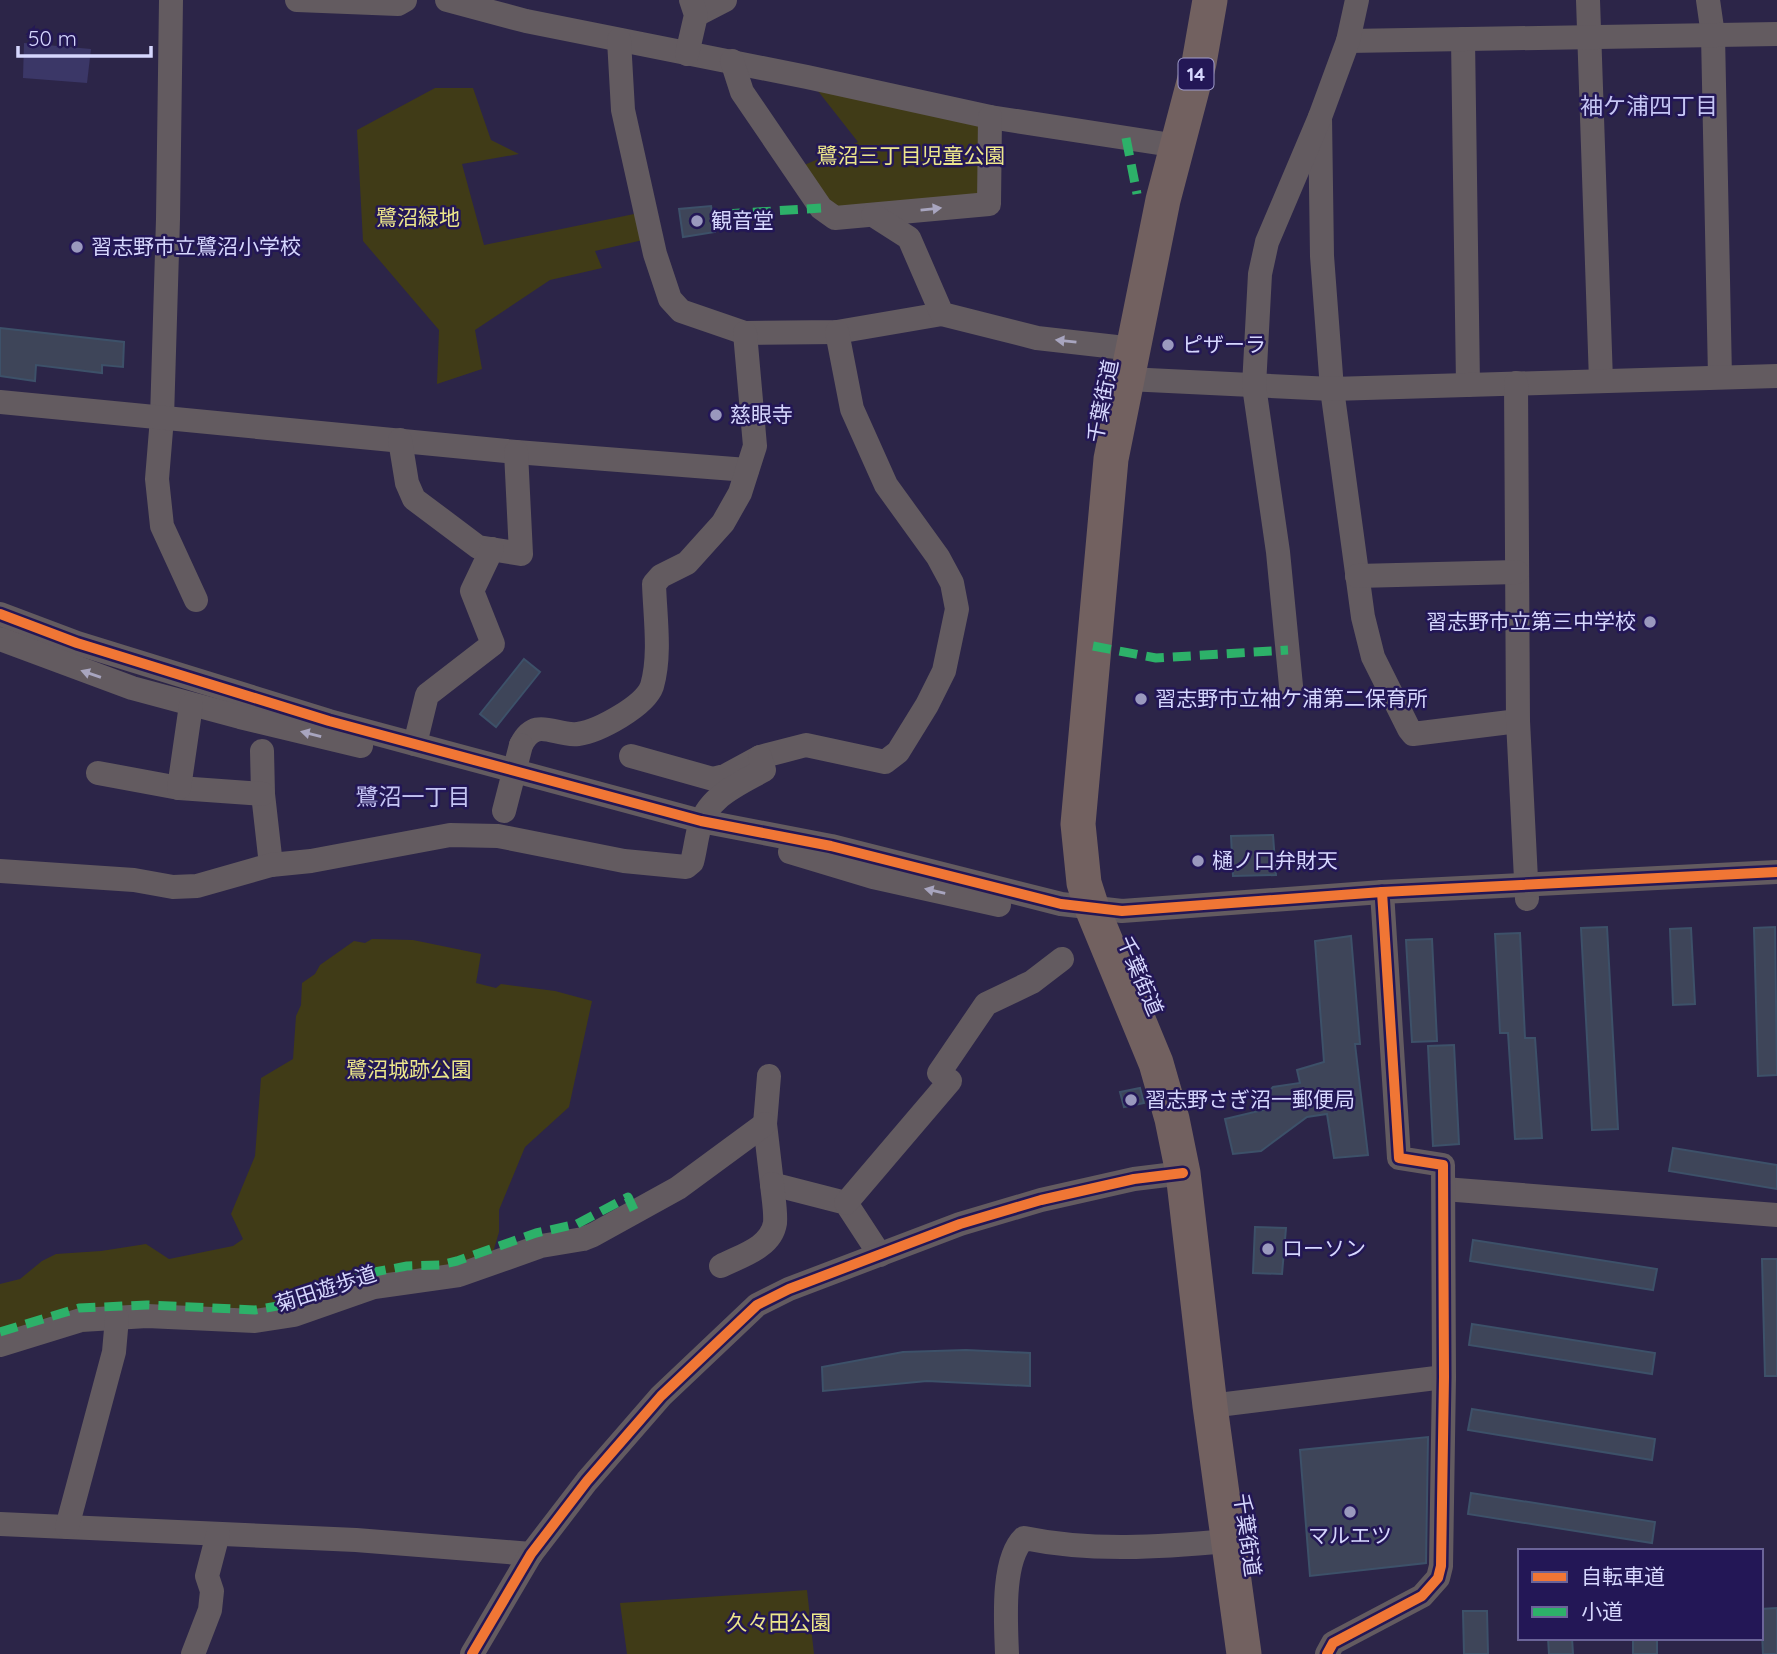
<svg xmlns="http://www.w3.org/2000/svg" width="1777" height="1654" font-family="Quicksand,'Noto Sans JP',sans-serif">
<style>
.green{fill:#403b17}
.water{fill:#3b3767}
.building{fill:#3e4559;stroke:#3d5169;stroke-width:2}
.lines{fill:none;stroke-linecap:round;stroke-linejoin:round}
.minor{stroke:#635b60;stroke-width:24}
.highway{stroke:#726160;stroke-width:35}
.minor-bridge{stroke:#635b60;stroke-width:24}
.quiet{stroke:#2db169;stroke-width:9;stroke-dasharray:18 9;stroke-linecap:butt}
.cycleway-casing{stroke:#231756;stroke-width:15}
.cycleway{stroke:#f07635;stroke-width:10}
.oneway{fill:#a8a5bf}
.poi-dot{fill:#9a99be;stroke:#231756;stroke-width:2.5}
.labels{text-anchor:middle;stroke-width:5;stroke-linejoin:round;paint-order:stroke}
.shield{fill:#231756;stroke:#a09dcc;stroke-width:2}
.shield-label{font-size:19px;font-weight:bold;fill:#d6d7fe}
.park-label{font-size:21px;fill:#ece68b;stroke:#231756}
.poi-label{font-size:21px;fill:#d6d7fe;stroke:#231756;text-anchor:start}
.street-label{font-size:21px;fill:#d6d7fe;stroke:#231756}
.neighbourhood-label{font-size:23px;fill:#c5c5f4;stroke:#231756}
</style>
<rect width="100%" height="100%" fill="#2c2548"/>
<g class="green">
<path d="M807 77 990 117 989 204 835 218 795 169 858 142Z"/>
<path d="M435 88H473L491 140 519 154 462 164 484 245 639 213 643 240 595 251 602 268 550 280 475 330 482 369 437 384 439 330 363 241 357 130Z"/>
<path d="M372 939 413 940 481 954 476 983 496 988 501 984 555 991 592 1001 569 1107 525 1147 499 1210V1232L492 1256 296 1310 0 1340V1284L20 1279 42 1261 56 1254 101 1251 146 1244 169 1259 233 1246 243 1239 231 1214 255 1156 261 1078 293 1059 296 1016 301 1005 302 983 315 974 320 965 354 941 365 943Z"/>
<path d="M807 1590 814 1654H853H627L620 1603Z"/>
</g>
<path class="water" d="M24 43 91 49 87 83 23 78Z"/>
<g class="building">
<path d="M711 206 715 232 683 237 679 209Z"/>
<path d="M0 328 124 342 123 367 102 365V373L36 365 35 381 0 376Z"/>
<path d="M524 659 540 672 496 727 480 714Z"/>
<path d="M1273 835 1276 875 1233 876 1231 836Z"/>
<path d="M1607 927 1618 1129 1592 1130 1581 928Z"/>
<path d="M1775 927 1777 1075 1758 1076 1754 928Z"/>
<path d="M1691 928 1695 1004 1673 1005 1670 929Z"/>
<path d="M1520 933 1525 1038H1535L1542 1138 1515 1139 1508 1033H1500L1495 934Z"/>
<path d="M1351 936 1360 1044H1355L1368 1155 1334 1158 1327 1114 1307 1117 1261 1151 1233 1154 1225 1119 1263 1110V1098L1273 1087 1300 1083 1297 1070 1324 1062 1315 941Z"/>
<path d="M1432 939 1437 1041 1412 1042 1406 940Z"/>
<path d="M1454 1045 1459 1144 1433 1146 1428 1046Z"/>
<path d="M1140 1088 1144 1103 1124 1107 1120 1092Z"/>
<path d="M1673 1148 1777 1165V1189L1669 1171Z"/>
<path d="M1255 1227 1286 1228 1282 1274 1253 1273Z"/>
<path d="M1473 1240 1657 1269 1653 1290 1470 1261Z"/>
<path d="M1762 1259H1777V1376H1765Z"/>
<path d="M1472 1324 1655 1353 1652 1374 1469 1345Z"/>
<path d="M966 1350 1030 1353V1386L927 1381 823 1391 822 1367 903 1352Z"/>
<path d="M1472 1409 1655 1439 1652 1460 1468 1430Z"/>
<path d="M1428 1437 1426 1563 1310 1576 1300 1450Z"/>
<path d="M1471 1493 1655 1522 1652 1543 1468 1514Z"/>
<path d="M1777 1608V1654H1763L1761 1609Z"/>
<path d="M1463 1611H1487L1488 1654H1464Z"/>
<path d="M1548 1638H1572L1573 1654H1549Z"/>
<rect x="1633" y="1638" width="24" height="16"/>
</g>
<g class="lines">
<g class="minor">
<path d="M171 0 168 219 162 418 157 479 162 526 196 600"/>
<path d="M297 0 398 4 405 0"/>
<path d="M447 0 526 21 807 77 990 117 1178 146"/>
<path d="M1588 0 1601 381"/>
<path d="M1708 0 1713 35 1720 377"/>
<path d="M696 15 725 0"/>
<path d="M1463 39 1468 385"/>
<path d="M619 40 623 110 655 254 670 299 681 311 745 333 837 332 942 314"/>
<path d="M1348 41 1777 34"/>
<path d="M687 54 696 15 691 0"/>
<path d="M732 61 742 92 821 208 835 218 989 204 990 117"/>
<path d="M1320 117 1322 256 1332 389 1363 617 1373 657 1409 729 1413 734 1518 721"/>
<path d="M873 215 909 238 942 314 1037 338 1134 349"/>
<path d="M1127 379 1332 389 1777 376"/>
<path d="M1516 383 1518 721 1527 899"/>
<path d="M0 402 516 452 747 470"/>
<path d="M400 440 407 483 414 499 478 547 521 554 516 452"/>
<path d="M1357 576 1517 572"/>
<path d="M0 614 77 643 329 721 701 821 831 846 1061 904 1122 911 1382 892 1777 872"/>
<path d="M0 639 132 688 240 717 361 746"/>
<path d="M1291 686 1278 552 1254 386 1260 274 1267 242 1320 117 1348 41 1357 0"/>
<path d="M415 744 427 695 493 644 472 591 492 549"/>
<path d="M521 745C536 715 555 737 578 734 599 731 645 706 652 686 661 655 655 616 654 584L661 576 687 563 723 523 740 493 755 446 745 333"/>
<path d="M262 751 263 794 271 865"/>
<path d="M631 756 713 779 725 776 760 757 806 745 885 762 898 752 927 705 944 671 957 609 952 583 938 557 886 485 852 409 837 332"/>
<path d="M98 773 179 788 263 794"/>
<path d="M179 788 191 705"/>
<path d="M790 852 873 877 999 905"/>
<path d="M0 871 134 880 173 887 197 886 271 865 311 861 450 835 498 836 624 861 686 867 692 862C695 851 696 840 699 829 707 797 737 785 764 770L760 757"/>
<path d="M769 1076 765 1124 772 1184 846 1203 880 1255"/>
<path d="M1444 1189 1777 1215"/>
<path d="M846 1203 950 1081 939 1073 986 1004 1032 982 1062 959"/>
<path d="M721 1266C740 1256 771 1248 775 1223 776 1211 773 1196 772 1184"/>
<path d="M0 1345 81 1320 147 1316 255 1321 294 1315 374 1287 459 1275 541 1246 583 1239 593 1235 678 1188 765 1124"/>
<path d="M1210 1406 1444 1377"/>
<path d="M0 1524 356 1540 531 1554"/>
<path d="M67 1527 114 1352 117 1318"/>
<path d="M193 1654 210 1610 212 1591 207 1576 218 1534"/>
<path d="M472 1654 531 1554 587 1481 661 1396 757 1305 789 1289 960 1224 1041 1200 1134 1179 1183 1173"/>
<path d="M1007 1654C1006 1624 1001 1560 1024 1538 1091 1552 1161 1547 1229 1541"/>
<path d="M1327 1654 1333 1643 1422 1596 1438 1578 1441 1566 1444 1377 1443 1165 1399 1158 1382 892"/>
</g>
<path class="highway" d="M1210 0 1199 63 1163 200 1111 459 1078 824 1084 883 1092 908 1156 1063 1172 1119 1183 1173 1210 1406 1244 1654"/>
<path class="minor-bridge" d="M504 811 521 745"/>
<g class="quiet">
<path d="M1126 138 1137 194"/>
<path d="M726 214 821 208"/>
<path d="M1093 646 1156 658 1288 650"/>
<path d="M0 1332 79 1308 147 1305 255 1310 289 1304 369 1273 407 1266 440 1265 457 1261 536 1233 577 1224 628 1197 634 1210"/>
</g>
<defs>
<g id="cycleway">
<path d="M0 614 77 643 329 721 701 821 831 846 1061 904 1122 911 1382 892 1777 872"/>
<path d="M472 1654 531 1554 587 1481 661 1396 757 1305 789 1289 960 1224 1041 1200 1134 1179 1183 1173"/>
<path d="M1327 1654 1333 1643 1422 1596 1438 1578 1441 1566 1444 1377 1443 1165 1399 1158 1382 892"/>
</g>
</defs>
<use href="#cycleway" class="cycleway-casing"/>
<use href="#cycleway" class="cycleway"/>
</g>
<defs><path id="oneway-solid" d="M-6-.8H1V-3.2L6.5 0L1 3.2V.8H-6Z" transform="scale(1.75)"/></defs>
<g class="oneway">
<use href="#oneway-solid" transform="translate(931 209) rotate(-6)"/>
<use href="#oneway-solid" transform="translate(1066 341) rotate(-174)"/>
<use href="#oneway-solid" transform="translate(91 674) rotate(-161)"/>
<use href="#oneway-solid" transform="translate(311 734) rotate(-166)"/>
<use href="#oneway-solid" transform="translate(935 891) rotate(-167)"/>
</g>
<g class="poi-dot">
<circle cx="697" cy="221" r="7"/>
<circle cx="77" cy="247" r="7"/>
<circle cx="1168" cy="345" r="7"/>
<circle cx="716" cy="415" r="7"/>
<circle cx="1650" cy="622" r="7"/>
<circle cx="1141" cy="699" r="7"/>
<circle cx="1198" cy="861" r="7"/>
<circle cx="1131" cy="1100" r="7"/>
<circle cx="1268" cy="1249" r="7"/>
<circle cx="1350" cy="1512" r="7"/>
</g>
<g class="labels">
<rect class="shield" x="1178.5" y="58.5" width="35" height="31" rx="5"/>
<g class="shield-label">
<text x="1196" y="81">14</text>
</g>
<g class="park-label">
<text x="911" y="163">鷺沼三丁目児童公園</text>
<text x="418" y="225">鷺沼緑地</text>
<text x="409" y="1077">鷺沼城跡公園</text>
<text x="779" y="1630">久々田公園</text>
</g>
<g class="poi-label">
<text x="711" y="228">観音堂</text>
<text x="91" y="254">習志野市立鷺沼小学校</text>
<text x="1182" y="352">ピザーラ</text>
<text x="730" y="422">慈眼寺</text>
<text x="1636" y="629" text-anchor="end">習志野市立第三中学校</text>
<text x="1155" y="706">習志野市立袖ケ浦第二保育所</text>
<text x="1212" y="868">樋ノ口弁財天</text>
<text x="1145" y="1107">習志野さぎ沼一郵便局</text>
<text x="1282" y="1256">ローソン</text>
<text x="1350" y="1543" text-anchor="middle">マルエツ</text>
</g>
<g class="street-label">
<text transform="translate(1103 401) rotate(-79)" y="7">千葉街道</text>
<text transform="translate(1140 976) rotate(67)" y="7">千葉街道</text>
<text transform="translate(326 1289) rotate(-18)" y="7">菊田遊歩道</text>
<text transform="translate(1247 1535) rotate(82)" y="7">千葉街道</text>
</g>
<g class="neighbourhood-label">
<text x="1649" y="114">袖ケ浦四丁目</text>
<text x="413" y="805">鷺沼一丁目</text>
</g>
</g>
<rect x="1518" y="1549" width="245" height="91" fill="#231756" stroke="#6b6499" stroke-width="2"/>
<rect x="1532" y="1572" width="35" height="10" fill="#f07635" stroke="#6b6499" stroke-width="2"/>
<text x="1581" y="1584" font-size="21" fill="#d6d7fe">自転車道</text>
<rect x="1532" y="1607" width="35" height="10" fill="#2db169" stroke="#6b6499" stroke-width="2"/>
<text x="1581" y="1619" font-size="21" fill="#d6d7fe">小道</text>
<path d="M18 46v10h133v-10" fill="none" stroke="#d6d7fe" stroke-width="3.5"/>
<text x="28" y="46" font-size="21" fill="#d6d7fe" stroke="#231756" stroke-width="5" paint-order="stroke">50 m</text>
</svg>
